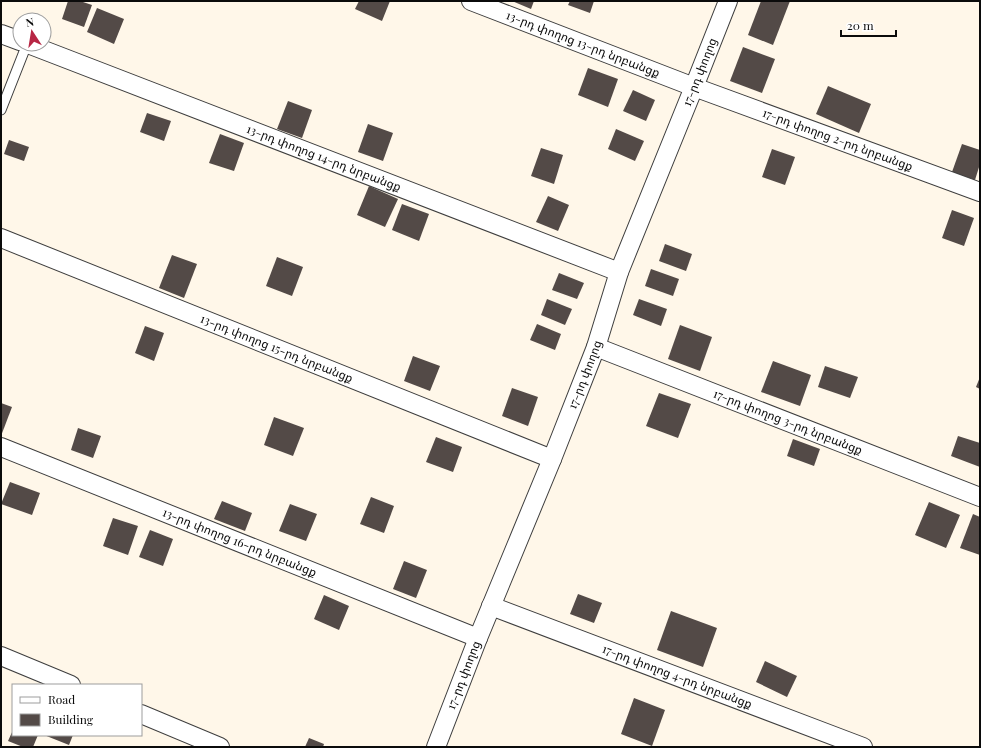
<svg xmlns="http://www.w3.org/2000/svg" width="981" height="748" font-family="'Playfair Display','Noto Sans Armenian',serif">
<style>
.building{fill:#534a47}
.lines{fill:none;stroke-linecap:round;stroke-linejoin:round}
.service-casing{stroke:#3e3e3e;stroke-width:11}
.minor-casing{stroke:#3e3e3e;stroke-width:20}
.service{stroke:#fff;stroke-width:9}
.minor{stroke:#fff;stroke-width:18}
.labels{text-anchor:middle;stroke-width:4;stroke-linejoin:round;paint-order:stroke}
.street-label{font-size:12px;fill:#0b0b0b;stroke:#fff}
</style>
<rect width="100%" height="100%" fill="#fff7e9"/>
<g class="building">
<path d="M68 1H80L92 5 84 27 62 19Z"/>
<path d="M359 1H390L382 21 355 9Z"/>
<path d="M512 1H534L531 9Z"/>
<path d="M570 1H594L590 13 568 5Z"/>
<path d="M761 1H790L773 45 748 35Z"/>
<path d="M97 8 124 19 114 44 87 32Z"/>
<path d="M743 47 775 59 762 93 730 81Z"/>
<path d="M588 68 618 79 608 107 578 95Z"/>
<path d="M828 86 871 104 859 133 816 114Z"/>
<path d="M633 90 655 100 646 121 623 111Z"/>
<path d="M288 101 312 110 302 138 277 129Z"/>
<path d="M147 113 171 121 164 141 140 132Z"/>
<path d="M368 124 393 133 383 161 358 152Z"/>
<path d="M616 129 644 141 635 161 608 149Z"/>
<path d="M220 134 244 143 234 171 209 163Z"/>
<path d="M9 140 29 147 24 161 4 154Z"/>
<path d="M962 144 980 150V164L975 180 952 172Z"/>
<path d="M541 148 563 155 554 184 531 176Z"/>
<path d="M772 149 795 157 785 185 762 177Z"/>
<path d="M369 186 398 199 385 227 357 215Z"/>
<path d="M548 196 569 205 558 231 536 222Z"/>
<path d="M402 204 429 214 419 241 392 230Z"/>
<path d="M952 210 974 218 964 246 942 238Z"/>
<path d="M665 244 692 254 686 271 659 261Z"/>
<path d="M172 255 197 264 184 298 159 288Z"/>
<path d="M277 257 303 267 292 296 266 286Z"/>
<path d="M651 269 679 279 673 296 645 286Z"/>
<path d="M559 273 584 283 577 299 552 290Z"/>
<path d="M547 299 572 309 565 325 541 315Z"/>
<path d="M639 299 667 309 661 326 633 315Z"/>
<path d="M537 324 561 334 555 350 530 340Z"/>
<path d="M680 325 712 337 700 371 668 359Z"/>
<path d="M145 326 164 333 154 361 135 353Z"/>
<path d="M413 356 440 366 430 391 404 381Z"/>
<path d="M773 361 811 375 800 406 761 392Z"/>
<path d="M825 366 858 377 850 398 818 387Z"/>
<path d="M980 377V389L976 387Z"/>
<path d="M512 388 538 397 528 426 502 416Z"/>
<path d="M659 393 691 404 678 438 646 426Z"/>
<path d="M1 403 12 407 1 436Z"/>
<path d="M274 417 304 428 293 456 264 445Z"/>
<path d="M78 428 101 436 93 458 71 450Z"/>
<path d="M958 436 980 443V467L951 456Z"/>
<path d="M436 437 462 447 453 472 426 462Z"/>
<path d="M793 439 820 449 814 466 787 456Z"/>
<path d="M10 482 40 493 32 515 1 504Z"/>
<path d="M371 497 394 506 384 533 360 524Z"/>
<path d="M222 501 252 513 245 531 214 519Z"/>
<path d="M929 502 960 515 946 548 915 535Z"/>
<path d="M290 504 317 514 306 541 279 531Z"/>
<path d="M973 514 980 517V555L960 548Z"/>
<path d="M113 518 138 526 128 555 103 546Z"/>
<path d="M150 530 173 539 163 566 139 557Z"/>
<path d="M404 561 427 570 416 598 393 589Z"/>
<path d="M578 594 602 603 594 623 570 614Z"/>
<path d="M324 595 349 606 339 630 314 619Z"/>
<path d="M671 611 717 628 703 667 657 650Z"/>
<path d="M765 661 797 676 787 697 756 682Z"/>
<path d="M634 698 665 710 652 746 621 734Z"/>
<path d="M13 730V735H38L33 747H23L8 741Z"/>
<path d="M44 735H73L69 745Z"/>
<path d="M309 738 324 744 323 747H305Z"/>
</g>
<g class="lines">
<defs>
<path id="service" d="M1 110 27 44"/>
<g id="minor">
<path id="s1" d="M471 1 694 87 980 192"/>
<path d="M1 34 20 41"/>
<path id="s2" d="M28 44 619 272"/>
<path id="s3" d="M1 238 552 459"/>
<path id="s4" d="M596 347 980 497"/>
<path id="s5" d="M1 447 478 638"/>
<path id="s6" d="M491 606 863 747"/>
<path d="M1 656 71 685"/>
<path d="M141 714 220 747"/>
<path id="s7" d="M436 747 478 638 552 459 596 347 619 272 694 87 728 1"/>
</g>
</defs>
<use href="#service" class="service-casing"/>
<use href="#minor" class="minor-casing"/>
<use href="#service" class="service"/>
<use href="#minor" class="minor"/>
</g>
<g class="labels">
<g class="street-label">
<text dy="4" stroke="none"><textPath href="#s1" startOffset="120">13-րդ փողոց 13-րդ նրբանցք</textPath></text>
<text dy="4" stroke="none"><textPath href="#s7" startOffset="725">17-րդ փողոց</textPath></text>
<text dy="4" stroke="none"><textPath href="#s1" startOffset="392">17-րդ փողոց 2-րդ նրբանցք</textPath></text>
<text dy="4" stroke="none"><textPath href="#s2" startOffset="317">13-րդ փողոց 14-րդ նրբանցք</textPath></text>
<text dy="4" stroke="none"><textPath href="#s3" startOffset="297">13-րդ փողոց 15-րդ նրբանցք</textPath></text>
<text dy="4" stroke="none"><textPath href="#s7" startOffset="401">17-րդ փողոց</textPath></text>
<text dy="4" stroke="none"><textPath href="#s4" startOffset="206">17-րդ փողոց 3-րդ նրբանցք</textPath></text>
<text dy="4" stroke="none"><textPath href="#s5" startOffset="257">13-րդ փողոց 16-րդ նրբանցք</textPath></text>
<text dy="4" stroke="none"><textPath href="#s7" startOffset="77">17-րդ փողոց</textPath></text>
<text dy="4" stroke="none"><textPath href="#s6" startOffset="199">17-րդ փողոց 4-րդ նրբանցք</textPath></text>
</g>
</g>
<rect width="981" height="748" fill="none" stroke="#0b0b0b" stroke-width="4"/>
<rect x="12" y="684" width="130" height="52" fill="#ffffff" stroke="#9d9d9d"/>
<rect x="20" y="697" width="20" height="6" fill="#ffffff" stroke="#9d9d9d"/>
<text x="48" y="704" font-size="12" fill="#0b0b0b">Road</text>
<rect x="20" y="714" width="20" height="12" fill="#534a47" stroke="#9d9d9d"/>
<text x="48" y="724" font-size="12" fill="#0b0b0b">Building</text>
<g transform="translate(32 32) rotate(348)"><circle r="19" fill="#ffffff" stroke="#9d9d9d"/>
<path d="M0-3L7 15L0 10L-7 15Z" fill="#b72644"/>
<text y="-6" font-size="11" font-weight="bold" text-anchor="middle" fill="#0b0b0b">N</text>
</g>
<path d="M841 30v6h55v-6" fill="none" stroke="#0b0b0b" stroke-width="2"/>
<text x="847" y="30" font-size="12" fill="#0b0b0b" stroke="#ffffff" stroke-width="3" paint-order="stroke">20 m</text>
</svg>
